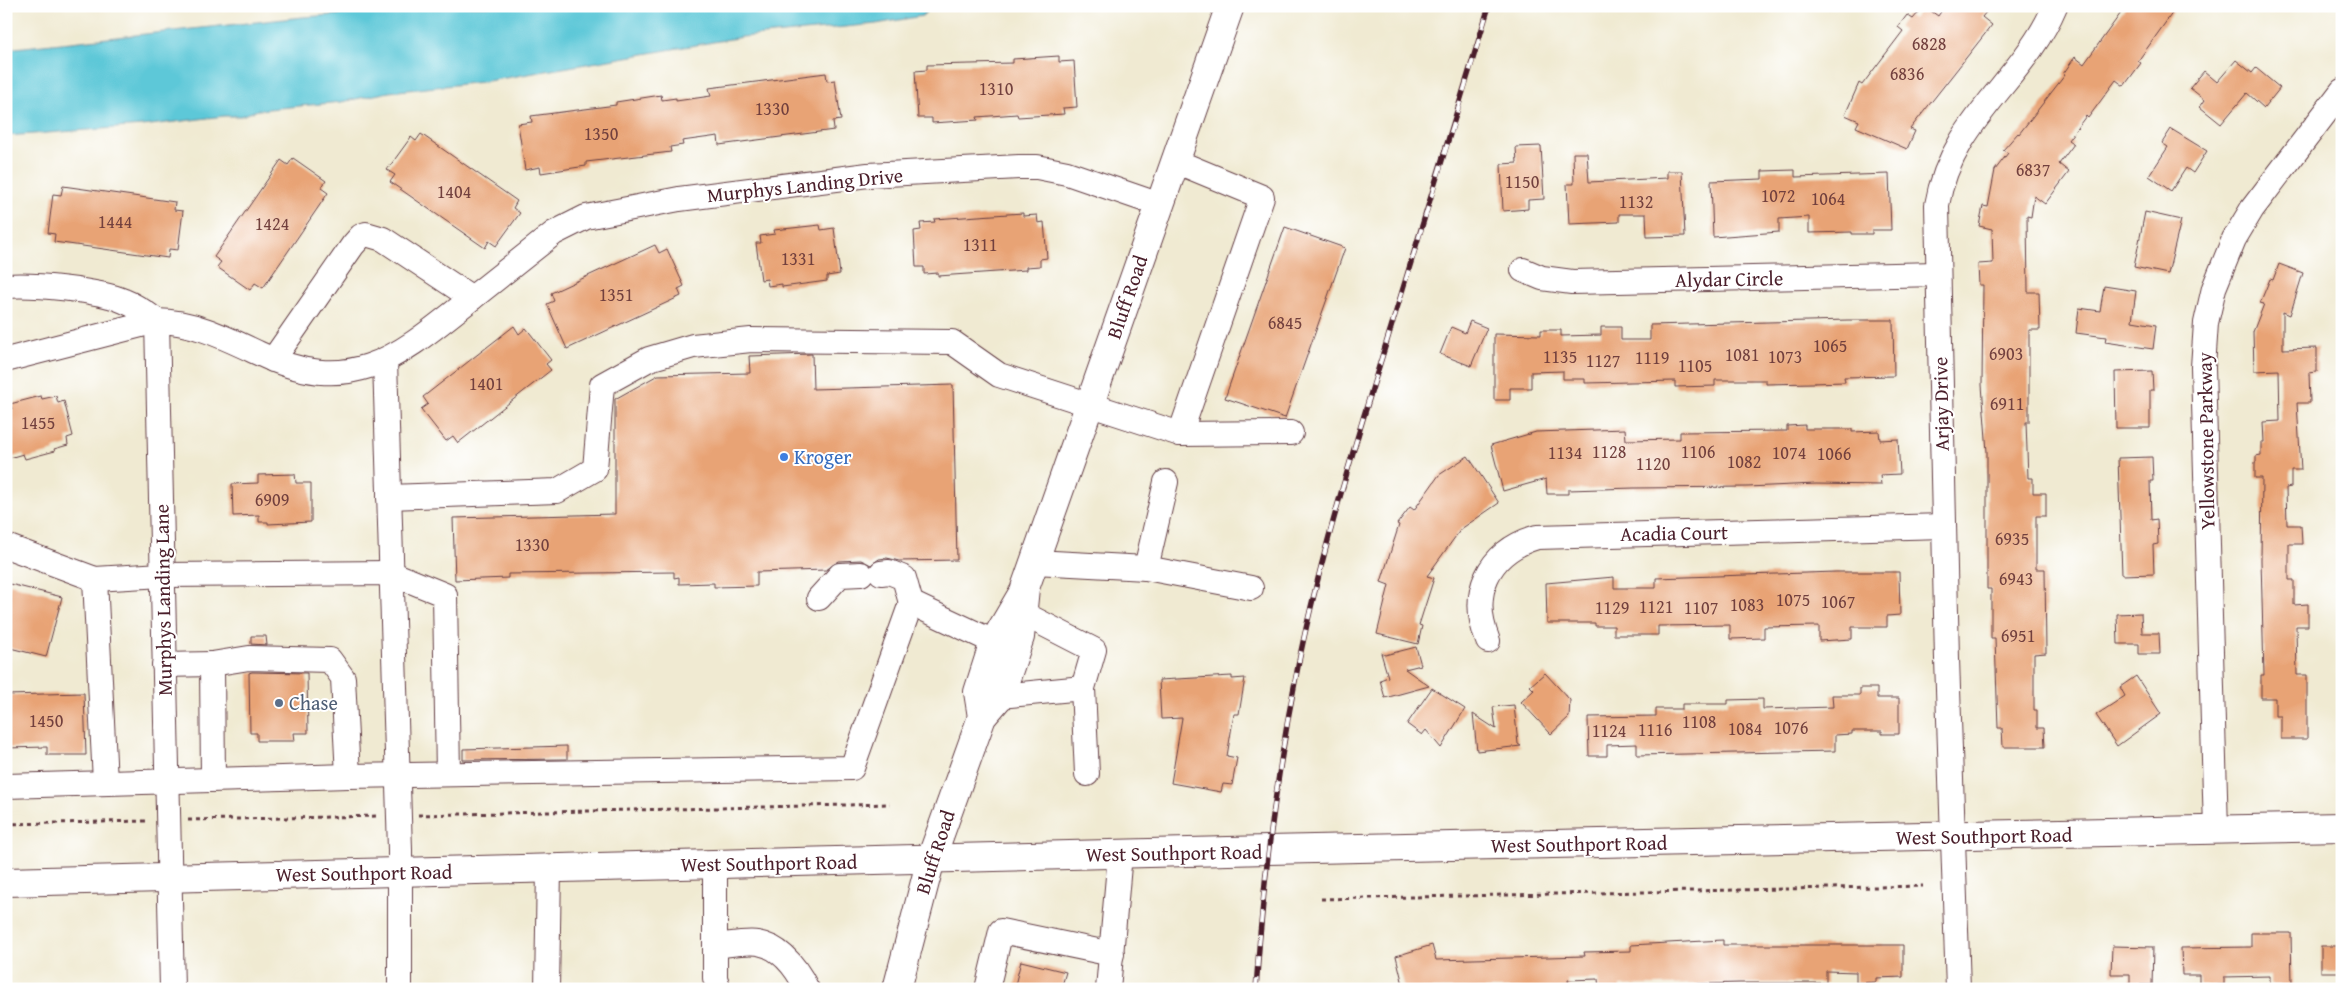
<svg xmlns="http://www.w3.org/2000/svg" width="2348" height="995" font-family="'Gentium Book Plus',serif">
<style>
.water{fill:#5dc8d8;stroke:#547482}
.building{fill:#e8a375}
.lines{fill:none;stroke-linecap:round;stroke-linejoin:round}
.minor-casing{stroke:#633d44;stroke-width:26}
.major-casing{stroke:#633d44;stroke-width:30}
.path{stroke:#633d44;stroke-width:3;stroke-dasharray:4 4;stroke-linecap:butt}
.minor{stroke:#fff;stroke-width:24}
.major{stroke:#fff;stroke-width:28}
.rail-casing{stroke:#4a1f2b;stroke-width:5.5}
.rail{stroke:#fff;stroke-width:4;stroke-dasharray:11;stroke-linecap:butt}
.shop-dot{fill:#3f7fe0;stroke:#fff;stroke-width:2}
.service-dot{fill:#5c6f8a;stroke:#fff;stroke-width:2}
.labels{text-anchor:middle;stroke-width:4;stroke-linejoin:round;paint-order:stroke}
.number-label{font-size:18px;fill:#72403e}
.street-label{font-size:20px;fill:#4a1f2b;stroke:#fff}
.shop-label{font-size:20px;fill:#366cbe;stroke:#fff;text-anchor:start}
.service-label{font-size:20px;fill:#4e5e75;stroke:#fff;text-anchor:start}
</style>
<rect width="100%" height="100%" fill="#fff"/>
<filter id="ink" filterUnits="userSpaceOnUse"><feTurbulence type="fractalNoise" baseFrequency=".02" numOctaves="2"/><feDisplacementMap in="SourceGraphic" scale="10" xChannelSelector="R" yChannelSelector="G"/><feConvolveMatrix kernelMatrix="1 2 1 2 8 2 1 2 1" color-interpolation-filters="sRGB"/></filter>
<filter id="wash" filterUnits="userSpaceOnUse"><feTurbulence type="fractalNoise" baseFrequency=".0096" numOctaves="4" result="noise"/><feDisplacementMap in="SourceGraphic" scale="20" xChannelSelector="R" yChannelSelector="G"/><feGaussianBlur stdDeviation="1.12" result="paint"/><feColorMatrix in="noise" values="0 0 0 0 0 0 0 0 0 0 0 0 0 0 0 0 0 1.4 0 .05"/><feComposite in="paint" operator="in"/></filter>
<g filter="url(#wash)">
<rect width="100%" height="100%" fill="#f0ead2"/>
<path class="water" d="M463 6H933L922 16 876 24 742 37 482 82 389 92 341 102 258 110 241 116H224L142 126 6 136V49L303 17Z"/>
<g id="blocks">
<g class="building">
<path d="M1924 6 1938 16 1945 6H1991L1982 17 1992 25 1910 129 1915 131 1907 149 1856 127 1859 121 1845 115 1859 83 1862 85 1903 31 1898 27 1907 15 1913 19Z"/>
<path d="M2126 6H2165L2173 12 2138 61 2141 63 2124 86 2116 80 2088 118 2086 116 2068 140 2074 144 2059 164 2069 172 2045 204 2034 196 2031 217 2027 216 2028 292H2039L2040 330H2029V422H2026L2028 478H2033V493H2046V516H2036V569H2045L2046 653 2034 654V710H2037V728H2044L2045 747H2003L2002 728H1998L1995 638H1991V589H1987V452L1982 385 1983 285H1979L1978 264 1993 263 1992 229 1979 226 1983 206 1988 207 1995 170 2008 153 2003 150 2018 133 2019 134 2065 75 2063 74 2075 57 2084 64Z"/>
<path d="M1059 56V62L1074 61 1077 107 1063 108 1064 114 1018 117 1017 114 977 117 978 120 932 123V118H918L915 71 927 70V65L1013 63V59Z"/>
<path d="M2236 60 2252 73 2256 68 2280 88 2264 108 2247 93 2221 124 2200 107 2205 100 2190 88 2204 71 2217 82Z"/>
<path d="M826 73 827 81 835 80 841 120 833 121 834 130 719 145 718 136 682 141 683 145 670 147 671 152 586 162V166L541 173 540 167 525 170 518 124 532 122 531 116 616 105V102L661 95 662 100 676 98V101L711 96 709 88Z"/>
<path d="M2171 129 2207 151 2193 173 2186 168 2171 191 2149 176 2168 147 2162 143Z"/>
<path d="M421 134 517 201 513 208 520 213 496 246 489 241 485 248 390 182 395 175 387 170 411 137 416 141Z"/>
<path d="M1541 146 1544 199 1528 200V209L1503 211 1501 164 1517 163 1516 147Z"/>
<path d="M1573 153H1587L1589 182 1667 178V171H1682L1685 236 1647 237 1646 214H1619V222L1569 224 1567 184H1574Z"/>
<path d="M293 158 326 181 321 188 328 193 263 288 255 283 250 290 217 267 221 262 214 257 281 160 288 165Z"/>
<path d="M1795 170V177L1889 174 1891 230H1872V234H1852V232L1809 233V217L1779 219V232L1713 237 1711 181 1762 179V171Z"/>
<path d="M63 186 175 202 174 210 183 211 178 250 169 249 168 258 54 242 55 234 48 233 53 194 61 195Z"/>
<path d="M2145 212 2181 220 2168 274 2134 267Z"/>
<path d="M1023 213V216L1037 215 1038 223 1044 222 1047 258 1040 259V266L1026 267V270L938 276V273L924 274V267H916L914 231 921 230 920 223 935 222 934 219Z"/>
<path d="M820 225 821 230 834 228 840 274 827 276V281L782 287V284L768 286 767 279 761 280 756 243H761L760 236 775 234 774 230Z"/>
<path d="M1285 227 1345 248 1285 418 1225 398Z"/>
<path d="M655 245 659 253 667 249 684 286 678 289 681 296 567 349 547 304 554 301 551 293Z"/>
<path d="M2279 264 2303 273 2290 315 2283 312V349L2317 348V372L2309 373 2310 403H2297L2301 470H2291V487L2286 488 2287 525H2301L2302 544H2289V580H2294V605L2308 604V626H2296L2297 675H2307V739H2281V716H2275V698H2261V675H2264L2261 560 2262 478H2255V462H2256V456L2261 455V442H2264L2263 422 2280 421 2279 370 2254 371 2253 332 2264 304 2260 303 2270 279 2273 280Z"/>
<path d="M2104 286 2136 291 2132 321 2156 325 2153 349 2105 342 2106 337 2076 333 2079 308 2100 311Z"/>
<path d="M1848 320H1893L1894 376 1844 377 1845 382 1812 383 1766 384V380H1715V386L1675 387V381L1585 383V379H1563V371L1531 372V388H1510V400H1494V334L1541 335V330H1561V336L1601 335V327H1621V340H1650V325Z"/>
<path d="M1470 321 1487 328 1471 366 1440 354 1451 327 1465 333Z"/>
<path d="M514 326 519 334 526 328 551 360 546 364 551 370 458 443 453 436 446 441 421 409 428 404 423 397Z"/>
<path d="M812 354 813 389 953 385 957 560 899 561 887 558 879 559 871 565 861 560 839 561 826 570 757 572V586L714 587V583L679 584V577L674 578V572L508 574V578L455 580 453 518 615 514V399L658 375 750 373 749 356Z"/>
<path d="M2152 371 2153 390H2150V428H2116L2115 372Z"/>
<path d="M41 396 42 399 56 396 58 403 64 401 73 436 67 438 68 445 54 449 55 451 25 459 23 454 6 459V411L12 409 10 404Z"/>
<path d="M1805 425V429H1852V432L1879 431 1880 440 1898 439 1900 474 1880 475 1881 485 1816 484 1747 487 1634 488 1568 490V494H1547L1546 479 1503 491 1491 445 1536 432 1625 429 1626 440 1680 439V432L1787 431V426Z"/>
<path d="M1468 456 1499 503 1461 529 1427 576 1434 578 1419 625 1422 626 1418 644 1377 634 1389 585 1381 582 1399 525 1397 524 1410 507 1414 510 1439 475Z"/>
<path d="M2152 457 2153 481H2150L2151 520 2157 519 2158 544 2153 545 2154 574 2122 575 2118 458Z"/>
<path d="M295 474 296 483H311V522L268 524V522H259V515L233 516 232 484 258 483V475Z"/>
<path d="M1836 572H1899L1900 615 1887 616V627H1852V639L1819 641V626L1764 627V638L1730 639V625L1658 626V635H1614V626H1595V623H1547L1546 583 1614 577V588H1656V578Z"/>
<path d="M10 584 62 597 46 657 6 647V597Z"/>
<path d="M2141 613 2142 633H2159L2160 654H2139V644H2118L2117 614Z"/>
<path d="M251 636H266L267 645 251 644Z"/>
<path d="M1416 647 1421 665 1405 669 1429 686 1385 698 1380 680 1388 677 1381 653 1385 655Z"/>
<path d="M252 672 307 673 308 733H294L295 741H257V733H250L249 673Z"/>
<path d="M1545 673 1570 700 1569 717 1551 734 1521 702 1534 690 1530 686Z"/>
<path d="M1232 676V679L1245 678 1239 714H1234L1227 756 1237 758 1232 785 1223 784 1221 792 1171 783 1182 718 1161 719 1159 680Z"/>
<path d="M2136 676 2161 714 2117 746 2096 715 2125 696 2120 687Z"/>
<path d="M1432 688 1465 709 1441 748 1426 730 1422 735 1407 724Z"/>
<path d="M1860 688H1877V698H1899V734H1882V731H1852V734L1835 735V751L1637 755V744L1607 745V756H1589L1588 717 1656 716V709H1682V704H1728V700L1763 699V709L1833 707 1832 695H1860Z"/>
<path d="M84 693 86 755H47V747L6 748V695Z"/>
<path d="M1514 705 1518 744 1521 746 1477 751 1473 714 1496 729 1493 707Z"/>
<path d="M567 746V759L463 760V749Z"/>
<path d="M2251 933H2291L2292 985H2270V976L2224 977V985L2199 986V975H2182L2181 948 2251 947Z"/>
<path d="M1723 940V945H1903V977L1876 978V982L1856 983V972L1826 971V983H1740L1620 986V989H1599L1598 979 1568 980 1569 989H1404L1396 956 1432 945 1436 960 1585 956 1584 952 1631 951V945Z"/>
<path d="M2112 946 2153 947 2152 985H2130V974H2111Z"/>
<rect x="2321" y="946" width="21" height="26"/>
<path d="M1021 961 1066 972 1061 989H1014Z"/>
</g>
</g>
</g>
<g filter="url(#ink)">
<use href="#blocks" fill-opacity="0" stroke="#633d44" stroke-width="1"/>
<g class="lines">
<defs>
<g id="minor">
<path d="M1523 270 1542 278 1572 282 1938 274"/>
<path d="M6 286C34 284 99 290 124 301 137 306 146 313 157 321L6 360"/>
<path d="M273 360 353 245 361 236 366 234 383 239 472 298 554 233 586 217 679 199 868 175 1019 167H1037L1067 173 1160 205"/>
<path d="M385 361 400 850V989"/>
<path d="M1180 434 1291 433"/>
<path d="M389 497 557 491 595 469 602 385 649 359 693 346 751 340 952 342 999 375 1180 434 1262 197 1175 161"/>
<path d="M6 546 95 579 162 575 391 573 445 595 448 774"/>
<path d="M1035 562 1146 568 1251 588"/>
<path d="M1146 568 1166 482"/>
<path d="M881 573 889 572 904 578 911 603"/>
<path d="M95 579 105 782"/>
<path d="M819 598 840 575 861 574"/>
<path d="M1022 613 1094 650 1083 688 1087 774"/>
<path d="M1488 641C1469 594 1487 552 1537 537L1944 526"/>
<path d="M164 665 212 664"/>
<path d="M1000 696 1083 688"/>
<path d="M213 779 212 664 249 658 330 660 343 678 348 776"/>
<path d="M6 786 348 776 852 768 911 603 994 642"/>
<path d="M2216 830 2203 367 2206 323 2214 288 2234 239 2252 209 2342 91"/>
<path d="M715 864V978L719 989"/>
<path d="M715 946C728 945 745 941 758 943 781 947 797 969 807 989"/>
<path d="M172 989 157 321C192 321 226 338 258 353 353 399 399 356 472 298"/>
<path d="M547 989 549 868"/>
<path d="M987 989 1001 931 1112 954"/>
<path d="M1108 989 1120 854"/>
<path d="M1958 989 1947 659 1937 205C1951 120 2024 80 2055 6"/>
</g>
<g id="major">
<path d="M982 717 978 692 994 642 1021 596"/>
<path d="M6 882 1268 850 2342 827"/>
<path d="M897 989 931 859 982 717 1000 696 1020 637 1025 588 1230 6"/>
</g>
</defs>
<use href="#minor" class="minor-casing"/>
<use href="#major" class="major-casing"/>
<g class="path">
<path d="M418 815 890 804"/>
<path d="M188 820 379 816"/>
<path d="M6 824 147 821"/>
<path d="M1321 899 1923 886"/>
</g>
<use href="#minor" class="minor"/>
<use href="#major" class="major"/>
<defs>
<path id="rail" d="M1256 989C1263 879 1277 769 1299 661 1323 545 1359 431 1394 318 1426 214 1458 110 1489 6"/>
</defs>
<use href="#rail" class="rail-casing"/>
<use href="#rail" class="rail"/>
</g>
</g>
<circle class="shop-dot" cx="784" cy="457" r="5"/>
<circle class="service-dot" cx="279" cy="703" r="5"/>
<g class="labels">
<g class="number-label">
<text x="1929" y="50">6828</text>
<text x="1907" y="80">6836</text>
<text x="996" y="95">1310</text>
<text x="772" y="115">1330</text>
<text x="601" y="140">1350</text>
<text x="2033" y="176">6837</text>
<text x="1522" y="188">1150</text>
<text x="454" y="198">1404</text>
<text x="1778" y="202">1072</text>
<text x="1828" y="205">1064</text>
<text x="1636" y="208">1132</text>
<text x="115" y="228">1444</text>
<text x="272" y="230">1424</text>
<text x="980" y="251">1311</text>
<text x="798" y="265">1331</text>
<text x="616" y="301">1351</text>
<text x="1285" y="329">6845</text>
<text x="1830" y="352">1065</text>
<text x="2006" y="360">6903</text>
<text x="1742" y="361">1081</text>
<text x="1560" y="363">1135</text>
<text x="1785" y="363">1073</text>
<text x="1652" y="364">1119</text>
<text x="1603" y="367">1127</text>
<text x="1695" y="372">1105</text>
<text x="486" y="390">1401</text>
<text x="2007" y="410">6911</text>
<text x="38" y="429">1455</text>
<text x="1609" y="458">1128</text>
<text x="1698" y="458">1106</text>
<text x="1565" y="459">1134</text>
<text x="1789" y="459">1074</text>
<text x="1834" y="460">1066</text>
<text x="1744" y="468">1082</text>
<text x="1653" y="470">1120</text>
<text x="272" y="506">6909</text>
<text x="2012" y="545">6935</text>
<text x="532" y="551">1330</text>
<text x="2016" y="585">6943</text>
<text x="1793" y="606">1075</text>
<text x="1838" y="608">1067</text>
<text x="1747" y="611">1083</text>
<text x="1656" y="613">1121</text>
<text x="1612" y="614">1129</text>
<text x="1701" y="614">1107</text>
<text x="2018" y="642">6951</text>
<text x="46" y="727">1450</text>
<text x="1699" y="728">1108</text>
<text x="1791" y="734">1076</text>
<text x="1745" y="735">1084</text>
<text x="1655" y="736">1116</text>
<text x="1609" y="737">1124</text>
</g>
<g class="street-label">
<text transform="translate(805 185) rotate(-6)" y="7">Murphys Landing Drive</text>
<text transform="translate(1729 279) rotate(-1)" y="7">Alydar Circle</text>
<text transform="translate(1127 297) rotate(-71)" y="7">Bluff Road</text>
<text transform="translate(1941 404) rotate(-91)" y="7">Arjay Drive</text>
<text transform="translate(2206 441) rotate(-91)" y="7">Yellowstone Parkway</text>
<text transform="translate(1674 533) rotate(-1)" y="7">Acadia Court</text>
<text transform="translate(163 600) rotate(-91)" y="7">Murphys Landing Lane</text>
<text transform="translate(1984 836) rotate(-1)" y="7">West Southport Road</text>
<text transform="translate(1579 844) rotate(-1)" y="7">West Southport Road</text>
<text transform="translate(935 852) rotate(-72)" y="7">Bluff Road</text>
<text transform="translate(1174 853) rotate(-1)" y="7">West Southport Road</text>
<text transform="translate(769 863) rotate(-1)" y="7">West Southport Road</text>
<text transform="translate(364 873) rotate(-1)" y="7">West Southport Road</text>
</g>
<g class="shop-label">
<text x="794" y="464">Kroger</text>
</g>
<g class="service-label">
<text x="289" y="710">Chase</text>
</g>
</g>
<rect width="2348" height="995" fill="none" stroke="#fff" stroke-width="25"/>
</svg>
